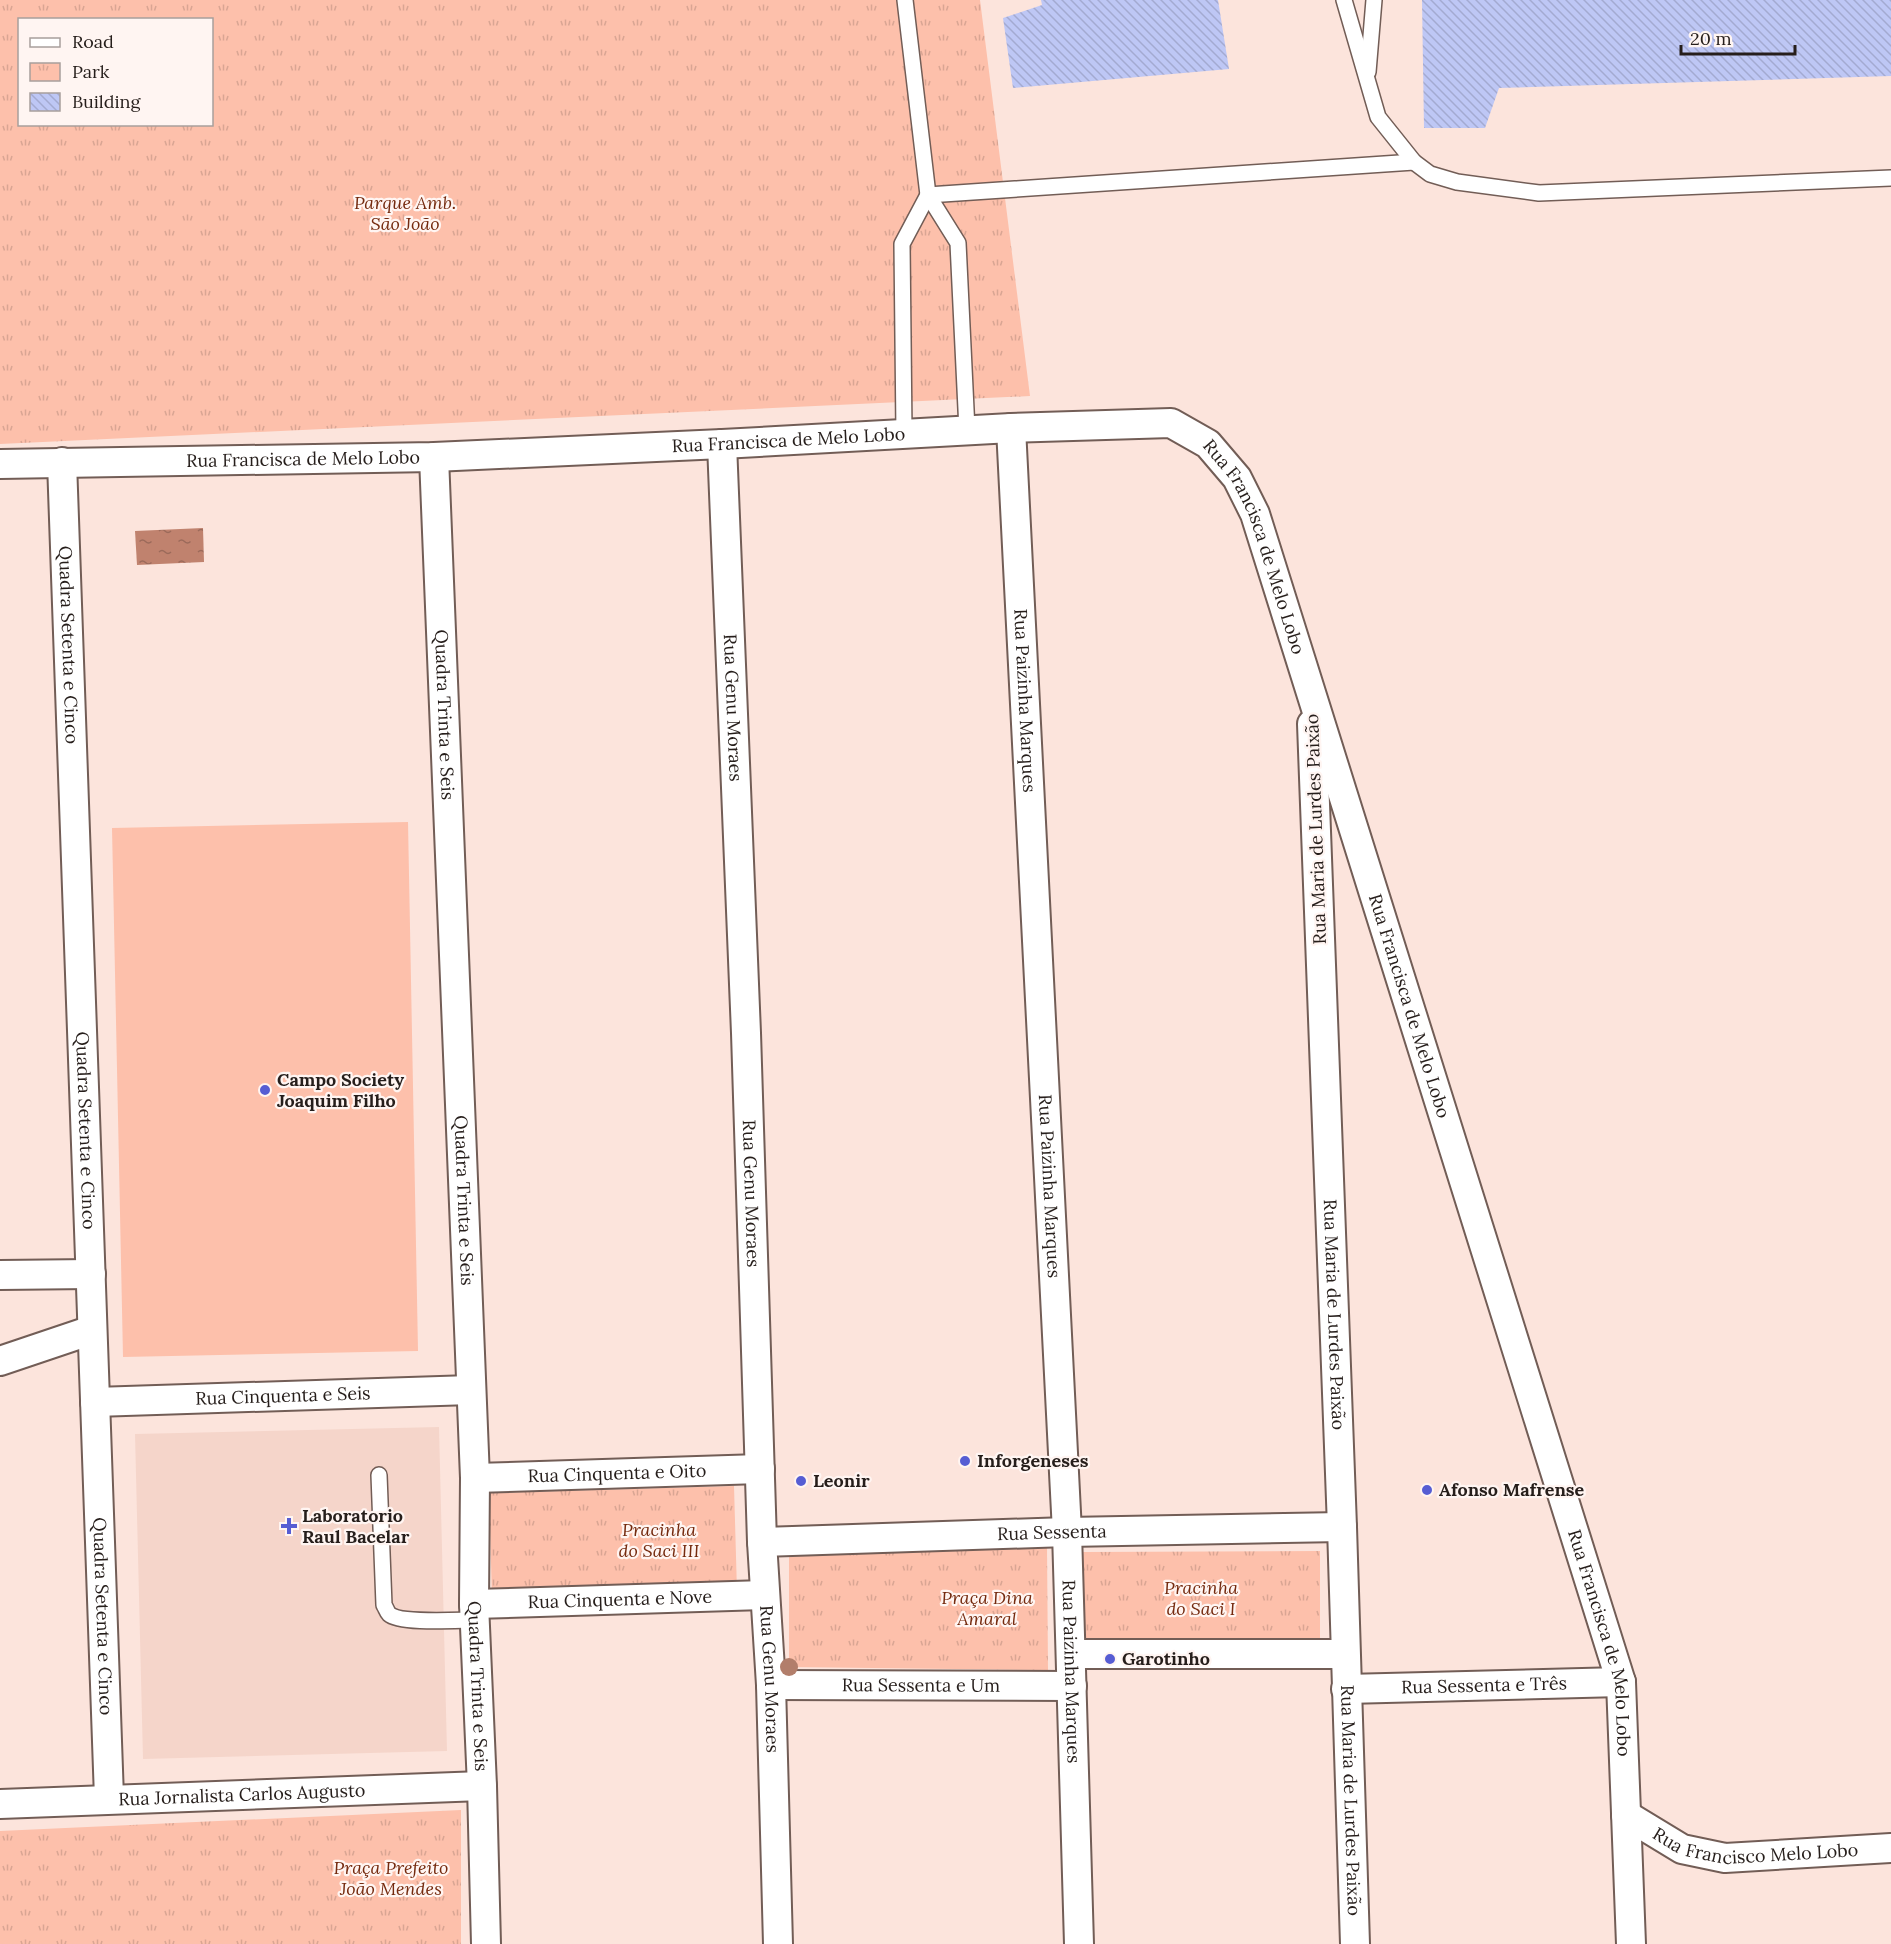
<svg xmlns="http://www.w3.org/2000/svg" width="1891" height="1944" font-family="Lora,serif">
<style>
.built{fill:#f5d5ca}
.grass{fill:#fdc0ab}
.park{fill:url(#park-tufts);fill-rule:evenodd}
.water{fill:url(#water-ripples)}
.building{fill:url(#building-back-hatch)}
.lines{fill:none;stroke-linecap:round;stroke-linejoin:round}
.lane-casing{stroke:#725d56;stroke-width:18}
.street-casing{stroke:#725d56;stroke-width:32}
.lane{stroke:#fff;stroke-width:15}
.street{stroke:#fff;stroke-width:28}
.tree{fill:#b27e6b}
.poi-dot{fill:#565dd3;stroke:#fff5f2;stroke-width:2}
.labels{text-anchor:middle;stroke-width:4.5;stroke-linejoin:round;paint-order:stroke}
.park-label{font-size:18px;font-style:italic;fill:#752a0e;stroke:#fff5f2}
.street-label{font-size:18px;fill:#261e1b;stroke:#fff5f2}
.poi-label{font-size:18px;font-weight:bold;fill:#261e1b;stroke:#fff5f2;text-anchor:start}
</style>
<defs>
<pattern id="park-tufts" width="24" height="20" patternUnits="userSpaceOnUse" patternTransform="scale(1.5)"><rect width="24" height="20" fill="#fdc0ab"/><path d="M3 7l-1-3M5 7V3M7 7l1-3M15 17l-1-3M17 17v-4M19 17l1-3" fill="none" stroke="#d9a593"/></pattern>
<pattern id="water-ripples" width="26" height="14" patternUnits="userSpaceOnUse" patternTransform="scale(1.5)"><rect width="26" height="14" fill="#c0826e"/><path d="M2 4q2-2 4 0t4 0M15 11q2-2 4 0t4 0" fill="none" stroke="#9c6a5a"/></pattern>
<pattern id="building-back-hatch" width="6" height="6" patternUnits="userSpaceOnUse" patternTransform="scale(1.5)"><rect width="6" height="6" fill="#bec7f5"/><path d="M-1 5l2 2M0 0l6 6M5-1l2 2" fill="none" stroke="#a3aad1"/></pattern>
</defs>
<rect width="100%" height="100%" fill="#fce4dc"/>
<path class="built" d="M439 1427 447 1751 143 1759 135 1434Z"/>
<path class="grass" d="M408 822 418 1351 123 1357 112 828Z"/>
<g class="park">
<path d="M0 0H980L1030 396 0 444ZM20 20H212V124H20Z"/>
<path d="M734 1486 737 1591 492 1597 489 1493Z"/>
<path d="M1047 1546 1048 1670 789 1667V1551Z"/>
<path d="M1320 1551V1645H1083V1552Z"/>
<path d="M461 1810V1944H0V1831Z"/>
</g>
<path class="water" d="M203 528 204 562 137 565 135 531Z"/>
<g class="building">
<path d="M1041 0H1218L1229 69 1013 88 1003 18 1042 5Z"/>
<path d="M1422 0H1891V76L1499 88 1485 128H1424Z"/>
</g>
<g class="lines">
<defs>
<g id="lane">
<path d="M905 0 928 195 958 243 967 430"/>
<path d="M1344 0 1378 117 1414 162 1430 174 1457 182 1539 193 1891 178"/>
<path d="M1368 72 1374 0"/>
<path d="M928 195 1414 162"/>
<path d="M904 433 902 244 928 195"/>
<path d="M379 1475 384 1605C386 1608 387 1612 389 1614 400 1624 458 1620 475 1620"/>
</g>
<g id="street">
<path id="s1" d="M1011 428 1067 1532 1079 1944"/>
<path id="s2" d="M722 444 746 1033 762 1542 771 1685 778 1944"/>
<path id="s3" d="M434 457 475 1478 474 1604 482 1786 486 1944"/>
<path id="s4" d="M62 462 109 1798"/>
<path id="s5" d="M0 464 434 457 722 444 1011 428 1171 423 1208 444 1237 478 1255 514 1621 1682 1631 1944"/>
<path id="s6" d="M1312 724 1342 1527 1355 1944"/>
<path d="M0 1275 91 1274"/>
<path d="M0 1361 92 1330"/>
<path id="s7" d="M95 1402 471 1390"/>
<path id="s8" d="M475 1478 760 1469"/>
<path id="s9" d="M762 1542 1067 1532 1342 1527"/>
<path id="s10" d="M474 1604 765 1595"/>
<path d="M1071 1654H1345"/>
<path id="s11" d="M771 1685 1072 1686"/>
<path id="s12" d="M1346 1689 1621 1682"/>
<path id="s13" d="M0 1804 482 1786"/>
<path id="s14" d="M1626 1815 1682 1849 1725 1858 1891 1848"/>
</g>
</defs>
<use href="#lane" class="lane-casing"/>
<use href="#street" class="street-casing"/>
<use href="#lane" class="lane"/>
<use href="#street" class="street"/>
</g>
<circle class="tree" cx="789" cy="1667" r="9"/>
<g class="poi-dot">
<circle cx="265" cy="1090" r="6"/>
<circle cx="965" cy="1461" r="6"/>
<circle cx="801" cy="1481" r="6"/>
<circle cx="1427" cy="1490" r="6"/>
<path d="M286 1517h6v6h6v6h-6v6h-6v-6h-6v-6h6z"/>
<circle cx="1110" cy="1659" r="6"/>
</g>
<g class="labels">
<g class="park-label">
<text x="405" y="209">Parque Amb.<tspan x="405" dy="21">São João</tspan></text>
<text x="659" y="1536">Pracinha<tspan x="659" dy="21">do Saci III</tspan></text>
<text x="1201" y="1594">Pracinha<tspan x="1201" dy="21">do Saci I</tspan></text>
<text x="987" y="1604">Praça Dina<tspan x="987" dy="21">Amaral</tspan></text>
<text x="391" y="1874">Praça Prefeito<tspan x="391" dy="21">João Mendes</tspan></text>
</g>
<g class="street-label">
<text dy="6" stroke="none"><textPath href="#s5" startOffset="789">Rua Francisca de Melo Lobo</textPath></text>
<text dy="6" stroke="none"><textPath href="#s5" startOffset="303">Rua Francisca de Melo Lobo</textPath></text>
<text dy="6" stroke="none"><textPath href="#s5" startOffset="1329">Rua Francisca de Melo Lobo</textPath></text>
<text dy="6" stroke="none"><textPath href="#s4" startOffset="183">Quadra Setenta e Cinco</textPath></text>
<text dy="6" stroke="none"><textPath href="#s1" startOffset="273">Rua Paizinha Marques</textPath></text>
<text dy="6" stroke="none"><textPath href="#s2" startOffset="264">Rua Genu Moraes</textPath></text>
<text dy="6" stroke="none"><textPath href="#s3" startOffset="258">Quadra Trinta e Seis</textPath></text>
<text transform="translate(1316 829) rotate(-92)" y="6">Rua Maria de Lurdes Paixão</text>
<text dy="6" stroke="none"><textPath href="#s5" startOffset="1815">Rua Francisca de Melo Lobo</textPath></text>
<text dy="6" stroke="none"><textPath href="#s4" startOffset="669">Quadra Setenta e Cinco</textPath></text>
<text dy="6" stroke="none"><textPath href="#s1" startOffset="759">Rua Paizinha Marques</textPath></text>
<text dy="6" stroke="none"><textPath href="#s2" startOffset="750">Rua Genu Moraes</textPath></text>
<text dy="6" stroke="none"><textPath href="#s3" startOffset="744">Quadra Trinta e Seis</textPath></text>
<text dy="6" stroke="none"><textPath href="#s6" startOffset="591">Rua Maria de Lurdes Paixão</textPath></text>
<text dy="6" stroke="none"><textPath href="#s7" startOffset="188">Rua Cinquenta e Seis</textPath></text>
<text dy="6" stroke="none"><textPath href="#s8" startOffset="142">Rua Cinquenta e Oito</textPath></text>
<text dy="6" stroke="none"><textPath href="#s9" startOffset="290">Rua Sessenta</textPath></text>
<text dy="6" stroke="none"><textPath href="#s10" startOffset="146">Rua Cinquenta e Nove</textPath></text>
<text dy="6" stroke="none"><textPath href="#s4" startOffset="1155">Quadra Setenta e Cinco</textPath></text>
<text dy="6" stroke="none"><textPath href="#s5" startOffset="2481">Rua Francisca de Melo Lobo</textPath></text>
<text dy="6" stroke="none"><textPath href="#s1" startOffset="1245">Rua Paizinha Marques</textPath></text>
<text dy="6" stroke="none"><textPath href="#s2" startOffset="1236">Rua Genu Moraes</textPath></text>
<text dy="6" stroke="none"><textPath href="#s3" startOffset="1230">Quadra Trinta e Seis</textPath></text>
<text dy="6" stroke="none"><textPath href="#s11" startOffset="150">Rua Sessenta e Um</textPath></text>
<text dy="6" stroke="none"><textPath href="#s12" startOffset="138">Rua Sessenta e Três</textPath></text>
<text dy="6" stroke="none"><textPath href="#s13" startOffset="242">Rua Jornalista Carlos Augusto</textPath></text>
<text dy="6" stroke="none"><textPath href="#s6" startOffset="1077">Rua Maria de Lurdes Paixão</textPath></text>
<text dy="6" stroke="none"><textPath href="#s14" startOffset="138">Rua Francisco Melo Lobo</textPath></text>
</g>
<g class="poi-label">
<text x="277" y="1086">Campo Society<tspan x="277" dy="21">Joaquim Filho</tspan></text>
<text x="977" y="1467">Inforgeneses</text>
<text x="813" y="1487">Leonir</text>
<text x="1439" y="1496">Afonso Mafrense</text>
<text x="302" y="1522">Laboratorio<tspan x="302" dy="21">Raul Bacelar</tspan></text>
<text x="1122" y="1665">Garotinho</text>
</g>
</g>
<rect x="18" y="18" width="195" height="108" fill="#fff5f2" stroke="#a89f9c" stroke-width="1.5"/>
<rect x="30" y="38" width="30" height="9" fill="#ffffff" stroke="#a89f9c" stroke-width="1.5"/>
<text x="72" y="48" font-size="18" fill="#261e1b">Road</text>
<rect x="30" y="63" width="30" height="18" fill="url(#park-tufts)" stroke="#a89f9c" stroke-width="1.5"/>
<text x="72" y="78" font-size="18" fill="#261e1b">Park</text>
<rect x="30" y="93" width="30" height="18" fill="url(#building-back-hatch)" stroke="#a89f9c" stroke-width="1.5"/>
<text x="72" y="108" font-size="18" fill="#261e1b">Building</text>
<path d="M1681 45v9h114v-9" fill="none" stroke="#261e1b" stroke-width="3"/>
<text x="1690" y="45" font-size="18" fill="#261e1b" stroke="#fff5f2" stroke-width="4.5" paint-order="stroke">20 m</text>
</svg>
